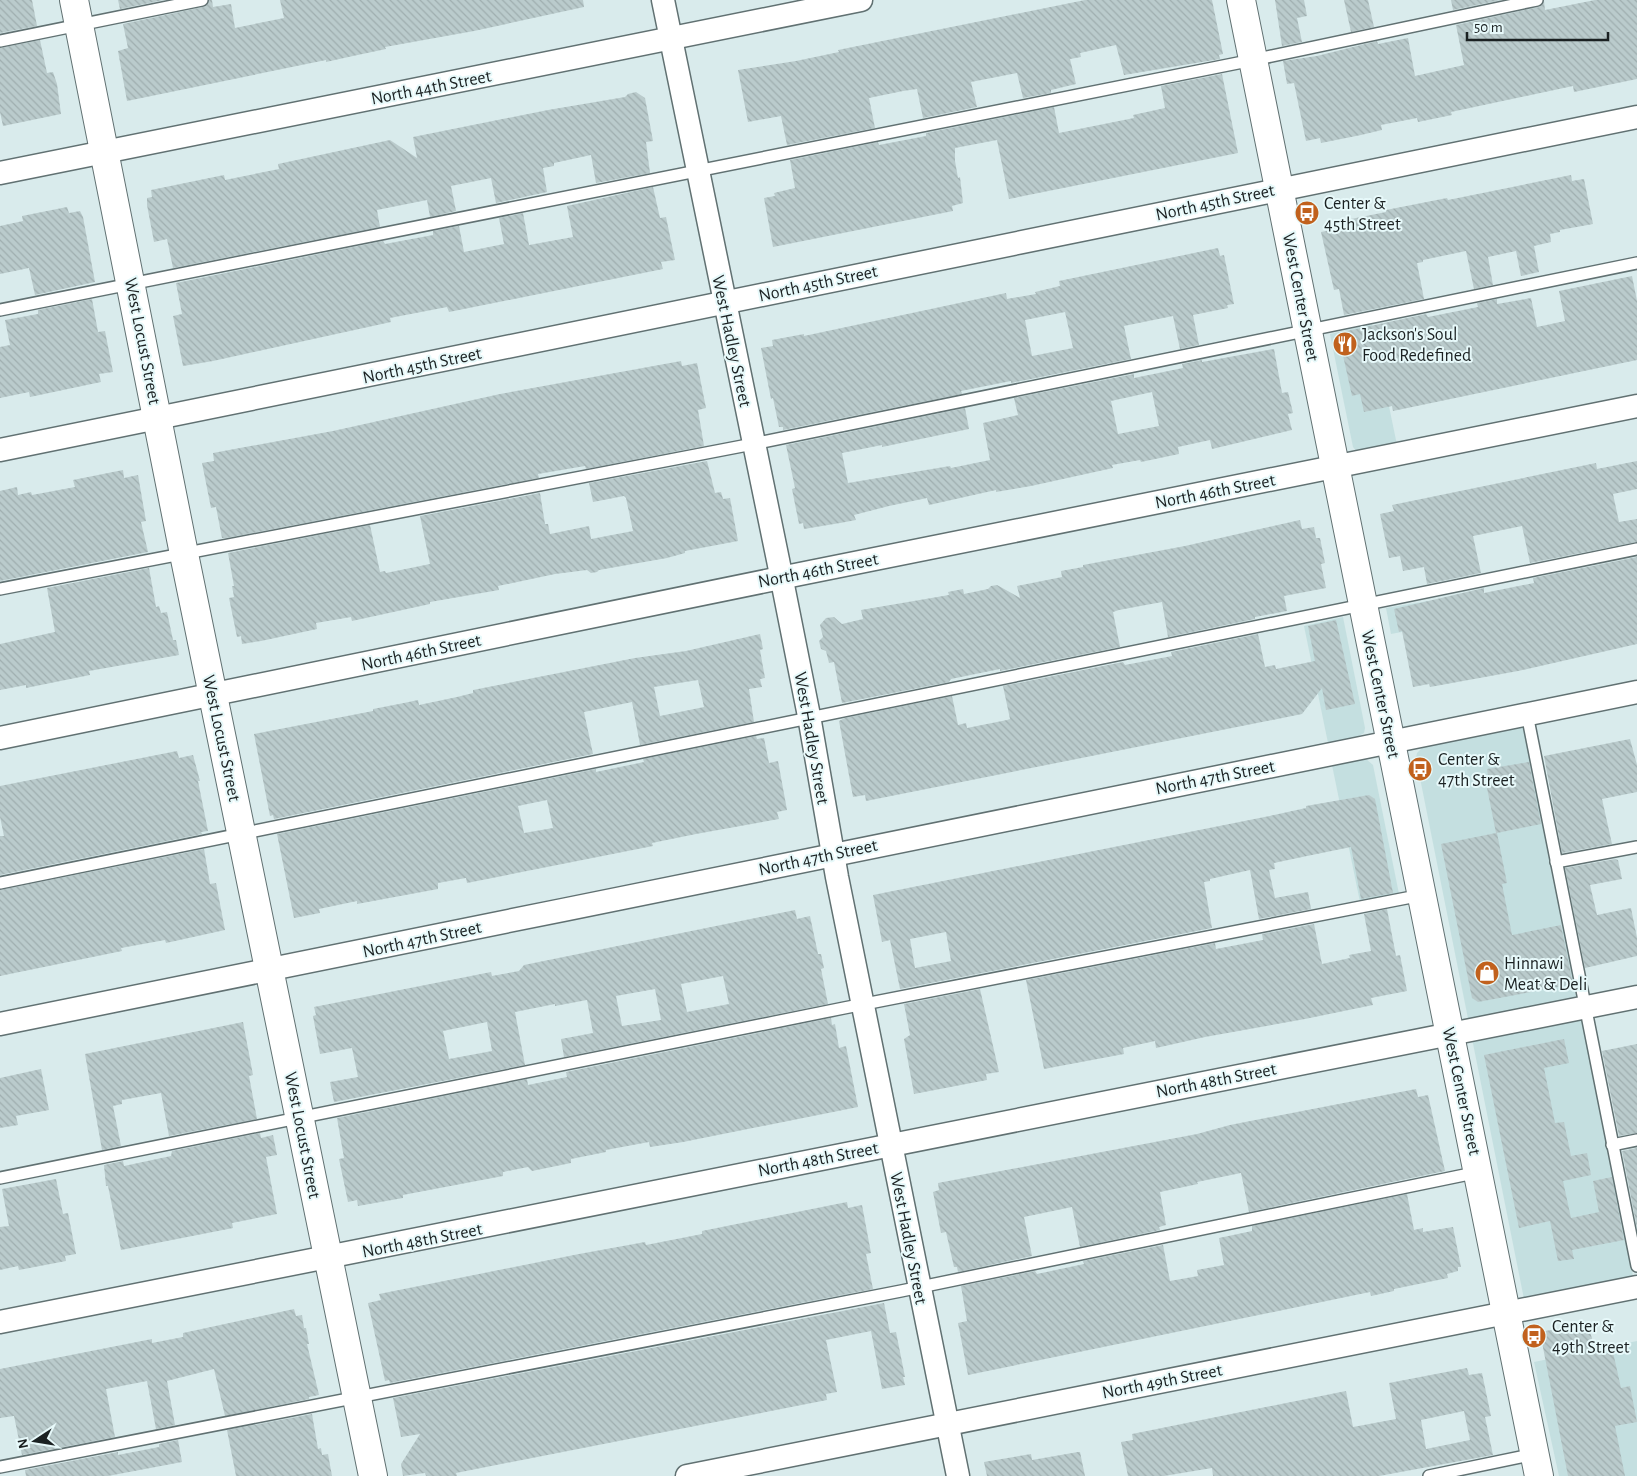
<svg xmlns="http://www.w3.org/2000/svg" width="1637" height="1476" font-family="'Alegreya Sans',sans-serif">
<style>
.built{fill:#c4dfe0}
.building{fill:url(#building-back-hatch);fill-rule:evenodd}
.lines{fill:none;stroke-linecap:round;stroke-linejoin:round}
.lane-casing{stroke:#617172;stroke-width:14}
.street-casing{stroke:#617172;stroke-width:25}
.secondary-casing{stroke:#617172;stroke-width:30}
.lane{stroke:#fff;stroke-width:11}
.street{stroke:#fff;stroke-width:22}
.secondary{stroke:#fff;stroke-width:28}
.labels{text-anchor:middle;stroke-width:4;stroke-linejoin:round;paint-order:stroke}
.street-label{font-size:18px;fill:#1b2122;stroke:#e7f9fa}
.poi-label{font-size:18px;fill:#1b2122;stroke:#e7f9fa;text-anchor:start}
</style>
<defs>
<pattern id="building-back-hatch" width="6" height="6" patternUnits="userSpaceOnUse" patternTransform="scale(1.25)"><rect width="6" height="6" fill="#bacbcc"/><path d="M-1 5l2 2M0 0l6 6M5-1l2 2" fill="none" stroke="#9faeaf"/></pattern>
</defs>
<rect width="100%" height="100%" fill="#d9ebec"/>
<g class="built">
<path d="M1372 324 1397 445 1357 452 1353 447 1330 334Z"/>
<path d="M1428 601 1434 626 1391 634 1386 608Z"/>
<path d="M1343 617 1365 728 1364 733 1357 737 1328 743 1304 626Z"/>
<path d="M1524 725 1633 1276 1524 1299 1416 758 1417 753 1423 747Z"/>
<path d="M1366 759 1373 765 1399 894 1360 902 1332 765Z"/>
<path d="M1637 1341V1476H1559L1534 1362Z"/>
</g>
<g class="building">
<path d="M0 0H32L37 26 0 33Z"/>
<path d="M118 0H164L120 9Z"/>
<path d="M209 0H212L213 7 231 4 235 28 284 18 280 0H583L584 7 474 31 385 47 386 49 353 56 326 62V60L127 101 118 51 128 48 123 24 203 7Z"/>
<path d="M1085 0H1212L1223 54 1219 55 1220 59 1124 75 1116 45 1080 53 1081 57 1070 59 1076 84 1051 90V93L1023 98 1017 73 971 82 977 107 923 118 917 89 903 91 869 98 875 128 787 145 781 116 748 122 738 70 796 61 839 52 838 50Z"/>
<path d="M1275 0H1304L1307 16 1297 18 1302 42 1282 46Z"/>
<path d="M1344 0H1368L1374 27 1351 32Z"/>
<path d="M1451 0H1501L1453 10Z"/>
<path d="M1595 0H1637V79L1574 92 1573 86 1451 112 1452 115 1418 122 1417 118 1381 125 1382 130 1361 135 1321 143 1320 138 1306 141 1294 83 1287 84 1283 61 1317 56 1377 41 1378 44 1408 38 1415 76 1464 65 1456 25 1539 7 1544 1 1545 10Z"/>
<path d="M40 40 47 73 53 72 57 84 61 114 3 126 0 112V48Z"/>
<path d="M1222 74 1238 153 1009 199 997 140 955 148V161L958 178 960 177 963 203 952 206 953 211 773 247 764 198 775 196 774 193 795 188 790 160 878 142 879 145 926 136V133L1054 107 1059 133 1134 118 1133 115 1165 108 1161 86Z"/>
<path d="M636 92 645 98 653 141 646 142 650 173 596 183 591 155 554 163V166L543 168 547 192 496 203 491 178 451 186 456 211 430 217 427 200 377 210 380 227 173 268 167 239 154 242 147 205V198L152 197 151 190 224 175 225 180 279 169 278 164 390 140 417 158 413 137 548 110 625 97 628 94Z"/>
<path d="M1571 175 1572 181 1584 179 1593 224 1560 230V232L1550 234 1551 242 1534 246 1539 272 1521 276 1516 251 1488 257 1493 285 1474 289 1466 251 1423 260V262L1417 263 1424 299 1344 315 1339 289 1334 290 1321 232 1352 226 1351 219 1386 212V210L1447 198 1448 200Z"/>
<path d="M653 187 660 218 666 217 675 260 661 262 663 269 449 312 447 307 390 318 391 322 213 361 183 366 173 316 182 314 176 283 383 241 385 244 433 235V231L459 226 464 252 504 244 499 218 523 213 529 245 573 237 567 206Z"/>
<path d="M67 207 69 213 80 211 83 217 95 282 35 295 29 268 0 274V226L23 221 22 216Z"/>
<path d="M1218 248 1220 256 1224 255 1234 304 1227 305 1228 308 1193 315 1199 345 1180 349 1173 316 1124 326 1131 359 1011 383V381L961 391 962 394 783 430V427H779L773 398 771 399 761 348 773 346 772 340 804 334V336L1006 293 1007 299 1036 294 1035 292 1060 286 1059 281ZM1065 312 1073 348 1032 356 1025 320Z"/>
<path d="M1632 276 1637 301V360L1393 411 1392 406 1364 412 1360 394 1352 396 1338 333 1426 314 1428 317 1478 307 1477 303 1497 299V304L1531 298 1537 327 1565 321 1559 291Z"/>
<path d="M92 299 98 332 105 331 113 372 99 374 101 382 30 397 29 392 0 398V347L10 345 5 320 38 314V310Z"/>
<path d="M1274 349 1282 393 1288 392 1293 413 1288 414 1292 430 1212 449 1210 440 1178 447 1179 454 1141 462 1140 460 1112 465 1113 468 1031 486 996 492V490L929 505 927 498 889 506 854 515 856 520 840 523 804 529 803 523 799 524 792 489 795 488 786 445 965 408 969 429 882 447V445L842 453 848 483 950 466 951 468 990 460 983 423 1018 415 1014 398 1134 374V378L1183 368 1182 364 1202 360V362ZM1152 392 1159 426 1118 434 1111 401Z"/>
<path d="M681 361 682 366 697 363 706 408 698 410 704 446 586 469 585 466 538 474 539 478 226 538H222L216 507 211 508 202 463 214 461 213 453 333 431 500 394Z"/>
<path d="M707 461 715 493 721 492 723 499 730 498 738 541 685 551V553L667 558 599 570 597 572 591 573 587 570 555 574 498 586 499 590 430 602V604L352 621 351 617 316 623 317 629 261 641 242 644 241 636 237 637 229 598 234 597 232 586H234L228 553 370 525 380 572 385 571 386 573 430 564 420 516 540 493 545 524H548L550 534 589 526 591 539 633 531 626 498 624 496 593 502 589 483Z"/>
<path d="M1637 461V489L1613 494 1619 522 1637 519V542L1530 563 1522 526 1473 536 1481 573 1427 584 1424 567 1403 571 1400 556 1389 558 1380 514 1394 511 1392 505 1596 463 1597 469Z"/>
<path d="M123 470 124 478 138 475 146 521 141 522 148 552 0 581V491L17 487 18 495 31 492 32 495 75 487 73 480Z"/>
<path d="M1300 520 1302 529 1314 527 1316 538H1320L1325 563 1321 564 1326 588 1284 596 1287 611 1255 617V619L1168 637 1162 602 1119 610 1113 612 1120 647 1000 671V669L951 679 949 682 842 703 834 662 829 663 826 651 821 649 819 641 823 637 820 625 826 618 834 617 842 624 863 619 861 610 949 595 948 592 963 589 964 594 988 589 991 586 997 585 1020 598 1017 586 1062 577 1061 571 1083 567V565L1185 546Z"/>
<path d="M1637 557V644L1518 671 1430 687 1429 684 1413 687 1402 631 1399 632 1394 609 1484 588V593L1534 583 1533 578Z"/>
<path d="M149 568 156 607 159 606 161 613 167 612 173 640H176L179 655 89 671 90 675 26 688V685L0 690V644L55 632 47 588Z"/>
<path d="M1336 620 1355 704 1326 710 1322 688 1302 714 866 801 865 795 853 797 839 721 845 718 952 696 958 725 966 723 967 728 1007 720 1010 719 1003 686 1123 662 1125 665 1172 656 1171 652 1258 634 1265 667 1275 665 1276 669 1315 661 1308 626Z"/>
<path d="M760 634 763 649 760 650 765 678 760 679 762 687 749 689 754 722 640 745 632 702 584 712 593 754 274 819 273 815 270 816 254 734 373 711V709L404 703 418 700 419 705 457 697 473 693V690L635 658 686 651ZM698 680 704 707 660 716 654 687Z"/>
<path d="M756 736 757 739 764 738 769 763 778 761 787 810 777 812 779 819 696 834 652 843 653 846 467 883 466 878 438 883V889L357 904V901L319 909 320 913 294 918 277 834 596 769V772L644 762 643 759ZM547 800 553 828 524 833 518 806Z"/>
<path d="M1630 739 1637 765V792L1602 799 1612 844 1562 853 1544 756Z"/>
<path d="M177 751 179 758 193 755 200 781H198L208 831 201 832 202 834 0 875V836H4L0 817V786Z"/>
<path d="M1529 762 1541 824 1497 833 1507 883 1502 884 1512 935 1561 925 1573 984 1478 1002 1472 998 1441 844 1496 833 1487 788H1490L1487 769Z"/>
<path d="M1369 795 1375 799 1393 893 1361 899 1351 847 1307 856 1274 863 1275 869 1269 870 1275 898 1308 892 1311 909 1259 919 1250 870 1210 879V881L1204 882 1212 928 900 989 890 940 882 942 873 895 1274 815 1306 808V806ZM946 932 951 961 915 968 910 939Z"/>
<path d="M204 849 210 884 216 883 225 930 166 943 165 940 121 948 122 951 0 976V890Z"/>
<path d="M1615 859 1618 860 1622 879 1590 885 1597 915 1631 908 1637 938V956L1585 968 1565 868Z"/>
<path d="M1387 909 1396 956 1400 955 1407 991 1371 998 1373 1005 1305 1019 1205 1037 1156 1048 1155 1041 1123 1048 1124 1054 1044 1069 1026 980 1215 943 1216 949 1263 940 1262 934 1314 924 1322 964 1350 958 1349 955 1371 951 1364 914Z"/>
<path d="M795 910 797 919 810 916 818 954H821L824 968 821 969 828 1004 564 1057 561 1039 593 1033 587 1000 555 1006V1004L515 1012 525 1065 334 1102 330 1082 358 1077 352 1048 320 1054 313 1016 316 1015 314 1007 491 972 492 976 519 971 524 965ZM723 976 729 1004 687 1012 681 984ZM655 989 661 1020 622 1026 616 996ZM487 1022 492 1051 449 1059 443 1031Z"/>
<path d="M980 989 999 1072 986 1074 987 1080 914 1094 904 1039 910 1035 904 1004Z"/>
<path d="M831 1018 832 1025 835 1024 839 1048 846 1046 858 1107 683 1142 650 1147 649 1142 606 1150V1152L571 1159V1163L532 1171 528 1167 503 1172V1176L403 1195V1198L358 1206 357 1200 348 1202 339 1159 344 1158 337 1118 527 1079 528 1085 567 1077 566 1072Z"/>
<path d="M243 1022 253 1075 249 1076 257 1119 169 1136 161 1093 122 1100V1104L113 1106 121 1146 102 1150 85 1054Z"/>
<path d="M1564 1039 1569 1063 1544 1068 1555 1123 1564 1122 1571 1156 1587 1153 1591 1175 1563 1181 1571 1218 1599 1212 1593 1181 1612 1177 1624 1240 1572 1250 1574 1259 1558 1261 1550 1221 1519 1228 1484 1055Z"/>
<path d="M1637 1044V1133L1619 1136 1602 1051Z"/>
<path d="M41 1069 49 1110 16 1116 18 1125 0 1128V1078Z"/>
<path d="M1416 1089 1418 1097 1428 1095 1445 1171 1249 1212 1241 1173 1197 1182 1198 1184 1160 1192 1166 1225 1159 1227 1160 1230 1080 1247 1072 1207 1024 1217 1032 1256 958 1272 957 1267H954L946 1232 941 1233 933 1192 939 1190 938 1183 1197 1134 1230 1125Z"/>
<path d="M260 1133 261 1138 273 1135 277 1155 266 1157 277 1214 232 1223 233 1228 121 1250 108 1186H106L104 1165 123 1161 124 1166 171 1156 172 1151Z"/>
<path d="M1637 1148V1228L1622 1151Z"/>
<path d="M56 1179 63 1214 68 1213 76 1254 65 1256 66 1261 19 1270 18 1266 0 1270V1227L9 1226 2 1189Z"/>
<path d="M1407 1194 1414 1230 1423 1228V1232L1453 1227 1461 1267H1458V1271L1447 1274 1448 1278 1394 1289V1291L1371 1296 1370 1292 968 1375 958 1323 967 1321 961 1286 1035 1271 1037 1274 1084 1264 1083 1261 1163 1245 1170 1281 1198 1276 1197 1270 1224 1265 1219 1238 1252 1231V1226Z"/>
<path d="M847 1202 848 1208 862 1205 871 1253 866 1254 873 1289 390 1383 389 1380 385 1381 368 1303 381 1300 379 1294 579 1254 645 1242 646 1245 702 1234V1231Z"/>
<path d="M884 1303 890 1333 896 1332 905 1377H903L905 1385 882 1389 871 1331 826 1340 837 1392 826 1394 827 1400 456 1473 457 1476H426L425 1473 403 1476 401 1464 420 1434 401 1437 393 1398Z"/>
<path d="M294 1309 296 1316 302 1315 304 1328H306L309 1344H307L319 1395 309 1397V1399L225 1416 214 1369 167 1381 175 1425 156 1429 147 1381 106 1389 115 1437 22 1455 14 1416 0 1418V1369L152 1339V1343L183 1337V1333Z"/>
<path d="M1588 1323 1595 1351 1598 1350 1599 1355 1613 1352 1621 1388 1630 1386 1637 1422 1615 1426 1625 1476H1568L1540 1332Z"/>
<path d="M1467 1368 1469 1375 1482 1373 1491 1416 1485 1417 1493 1455 1379 1476H1213L1212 1468 1164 1476H1128L1121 1442 1133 1440 1132 1434 1346 1391 1353 1427 1396 1419 1389 1383ZM1464 1411 1470 1440 1426 1449 1421 1420Z"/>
<path d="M312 1414 318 1449 321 1448 322 1455 328 1454 332 1476H236L227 1430Z"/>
<path d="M178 1440 182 1462 108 1476H26L25 1470 118 1452V1455L159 1447V1444Z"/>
<path d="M1078 1452H1080L1085 1476H987L984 1462 1031 1454 1032 1460Z"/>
</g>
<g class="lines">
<defs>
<g id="lane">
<path d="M0 41 202 0"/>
<path d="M0 310 1253 60 1537 0"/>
<path d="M0 589 753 444 1637 263"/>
<path d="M1527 714 1637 1266"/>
<path d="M1556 862 1637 847"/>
<path d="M0 883 1637 549"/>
<path d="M1612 1145 1637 1140"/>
<path d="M0 1178 844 1008 1422 895"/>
<path d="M0 1467 901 1291 1479 1172"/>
<path d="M1429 1476 1535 1454"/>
</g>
<g id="street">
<path d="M663 0 778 560 809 716 837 877 958 1476"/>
<path d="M0 173 861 0"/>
<path d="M0 450 1637 117"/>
<path d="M0 738 800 574 1637 406"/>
<path d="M0 1024C546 915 1091 800 1637 692"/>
<path d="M0 1322 1637 997"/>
<path d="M687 1476 1637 1287"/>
</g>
<g id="secondary">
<path d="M74 0 184 554 373 1476"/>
<path d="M1241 0 1539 1476"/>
</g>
</defs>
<use href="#lane" class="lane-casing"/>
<use href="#street" class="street-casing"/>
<use href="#secondary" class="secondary-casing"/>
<use href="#lane" class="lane"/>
<use href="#street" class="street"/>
<use href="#secondary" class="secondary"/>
</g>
<defs>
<symbol id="bus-disc" viewBox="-11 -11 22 22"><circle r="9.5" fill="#c1611d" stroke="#e7f9fa"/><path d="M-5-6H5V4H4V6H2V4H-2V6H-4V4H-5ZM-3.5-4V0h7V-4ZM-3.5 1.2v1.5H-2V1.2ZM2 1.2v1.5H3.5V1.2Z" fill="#fff"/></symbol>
<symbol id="restaurant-disc" viewBox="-11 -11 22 22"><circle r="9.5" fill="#c1611d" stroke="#e7f9fa"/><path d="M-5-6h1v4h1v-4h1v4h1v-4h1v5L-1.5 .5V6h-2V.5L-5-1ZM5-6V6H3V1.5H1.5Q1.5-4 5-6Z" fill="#fff"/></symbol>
<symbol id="shop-disc" viewBox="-11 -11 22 22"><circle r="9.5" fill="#c1611d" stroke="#e7f9fa"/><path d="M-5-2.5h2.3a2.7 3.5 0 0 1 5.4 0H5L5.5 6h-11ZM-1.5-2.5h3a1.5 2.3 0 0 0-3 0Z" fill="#fff"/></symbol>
</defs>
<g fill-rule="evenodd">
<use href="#bus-disc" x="1293" y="199" width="28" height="28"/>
<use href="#restaurant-disc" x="1331" y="330" width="28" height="28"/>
<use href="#bus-disc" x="1406" y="755" width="28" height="28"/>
<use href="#shop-disc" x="1473" y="959" width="28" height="28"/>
<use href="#bus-disc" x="1520" y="1322" width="28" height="28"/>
</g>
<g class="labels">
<g class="street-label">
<text transform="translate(431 87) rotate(-11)" y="6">North 44th Street</text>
<text transform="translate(1215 202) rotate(-12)" y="6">North 45th Street</text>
<text transform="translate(818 283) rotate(-12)" y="6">North 45th Street</text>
<text transform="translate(1301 297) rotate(79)" y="6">West Center Street</text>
<text transform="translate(143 341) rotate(79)" y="6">West Locust Street</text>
<text transform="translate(732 341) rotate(78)" y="6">West Hadley Street</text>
<text transform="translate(422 365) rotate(-12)" y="6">North 45th Street</text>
<text transform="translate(1215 491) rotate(-11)" y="6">North 46th Street</text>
<text transform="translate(818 570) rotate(-11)" y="6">North 46th Street</text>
<text transform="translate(421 652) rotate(-12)" y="6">North 46th Street</text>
<text transform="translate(1381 694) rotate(78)" y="6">West Center Street</text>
<text transform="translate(222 738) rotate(78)" y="6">West Locust Street</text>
<text transform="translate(812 738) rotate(80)" y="6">West Hadley Street</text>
<text transform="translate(1215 777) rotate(-11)" y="6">North 47th Street</text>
<text transform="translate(818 857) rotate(-12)" y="6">North 47th Street</text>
<text transform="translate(422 939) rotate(-12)" y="6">North 47th Street</text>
<text transform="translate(1216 1080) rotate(-11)" y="6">North 48th Street</text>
<text transform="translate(1462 1091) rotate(78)" y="6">West Center Street</text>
<text transform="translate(303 1135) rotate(79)" y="6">West Locust Street</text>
<text transform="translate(818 1159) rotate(-11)" y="6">North 48th Street</text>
<text transform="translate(909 1238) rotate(79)" y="6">West Hadley Street</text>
<text transform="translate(422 1240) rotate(-11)" y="6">North 48th Street</text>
<text transform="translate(1162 1381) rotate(-11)" y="6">North 49th Street</text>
</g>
<g class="poi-label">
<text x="1324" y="209">Center &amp;<tspan x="1324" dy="21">45th Street</tspan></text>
<text x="1362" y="340">Jackson's Soul<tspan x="1362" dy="21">Food Redefined</tspan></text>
<text x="1438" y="765">Center &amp;<tspan x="1438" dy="21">47th Street</tspan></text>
<text x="1504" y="969">Hinnawi<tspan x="1504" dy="21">Meat &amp; Deli</tspan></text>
<text x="1552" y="1332">Center &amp;<tspan x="1552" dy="21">49th Street</tspan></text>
</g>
</g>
<g transform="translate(35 1441) rotate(258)" stroke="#e7f9fa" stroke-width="4" paint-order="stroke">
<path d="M0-4L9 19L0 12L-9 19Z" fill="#1b2122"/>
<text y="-8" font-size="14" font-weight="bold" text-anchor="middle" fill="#1b2122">N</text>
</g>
<path d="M1467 32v8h141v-8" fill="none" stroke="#1b2122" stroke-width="2.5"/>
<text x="1474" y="32" font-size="15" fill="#1b2122" stroke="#e7f9fa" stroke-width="4" paint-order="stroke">50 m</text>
</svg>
